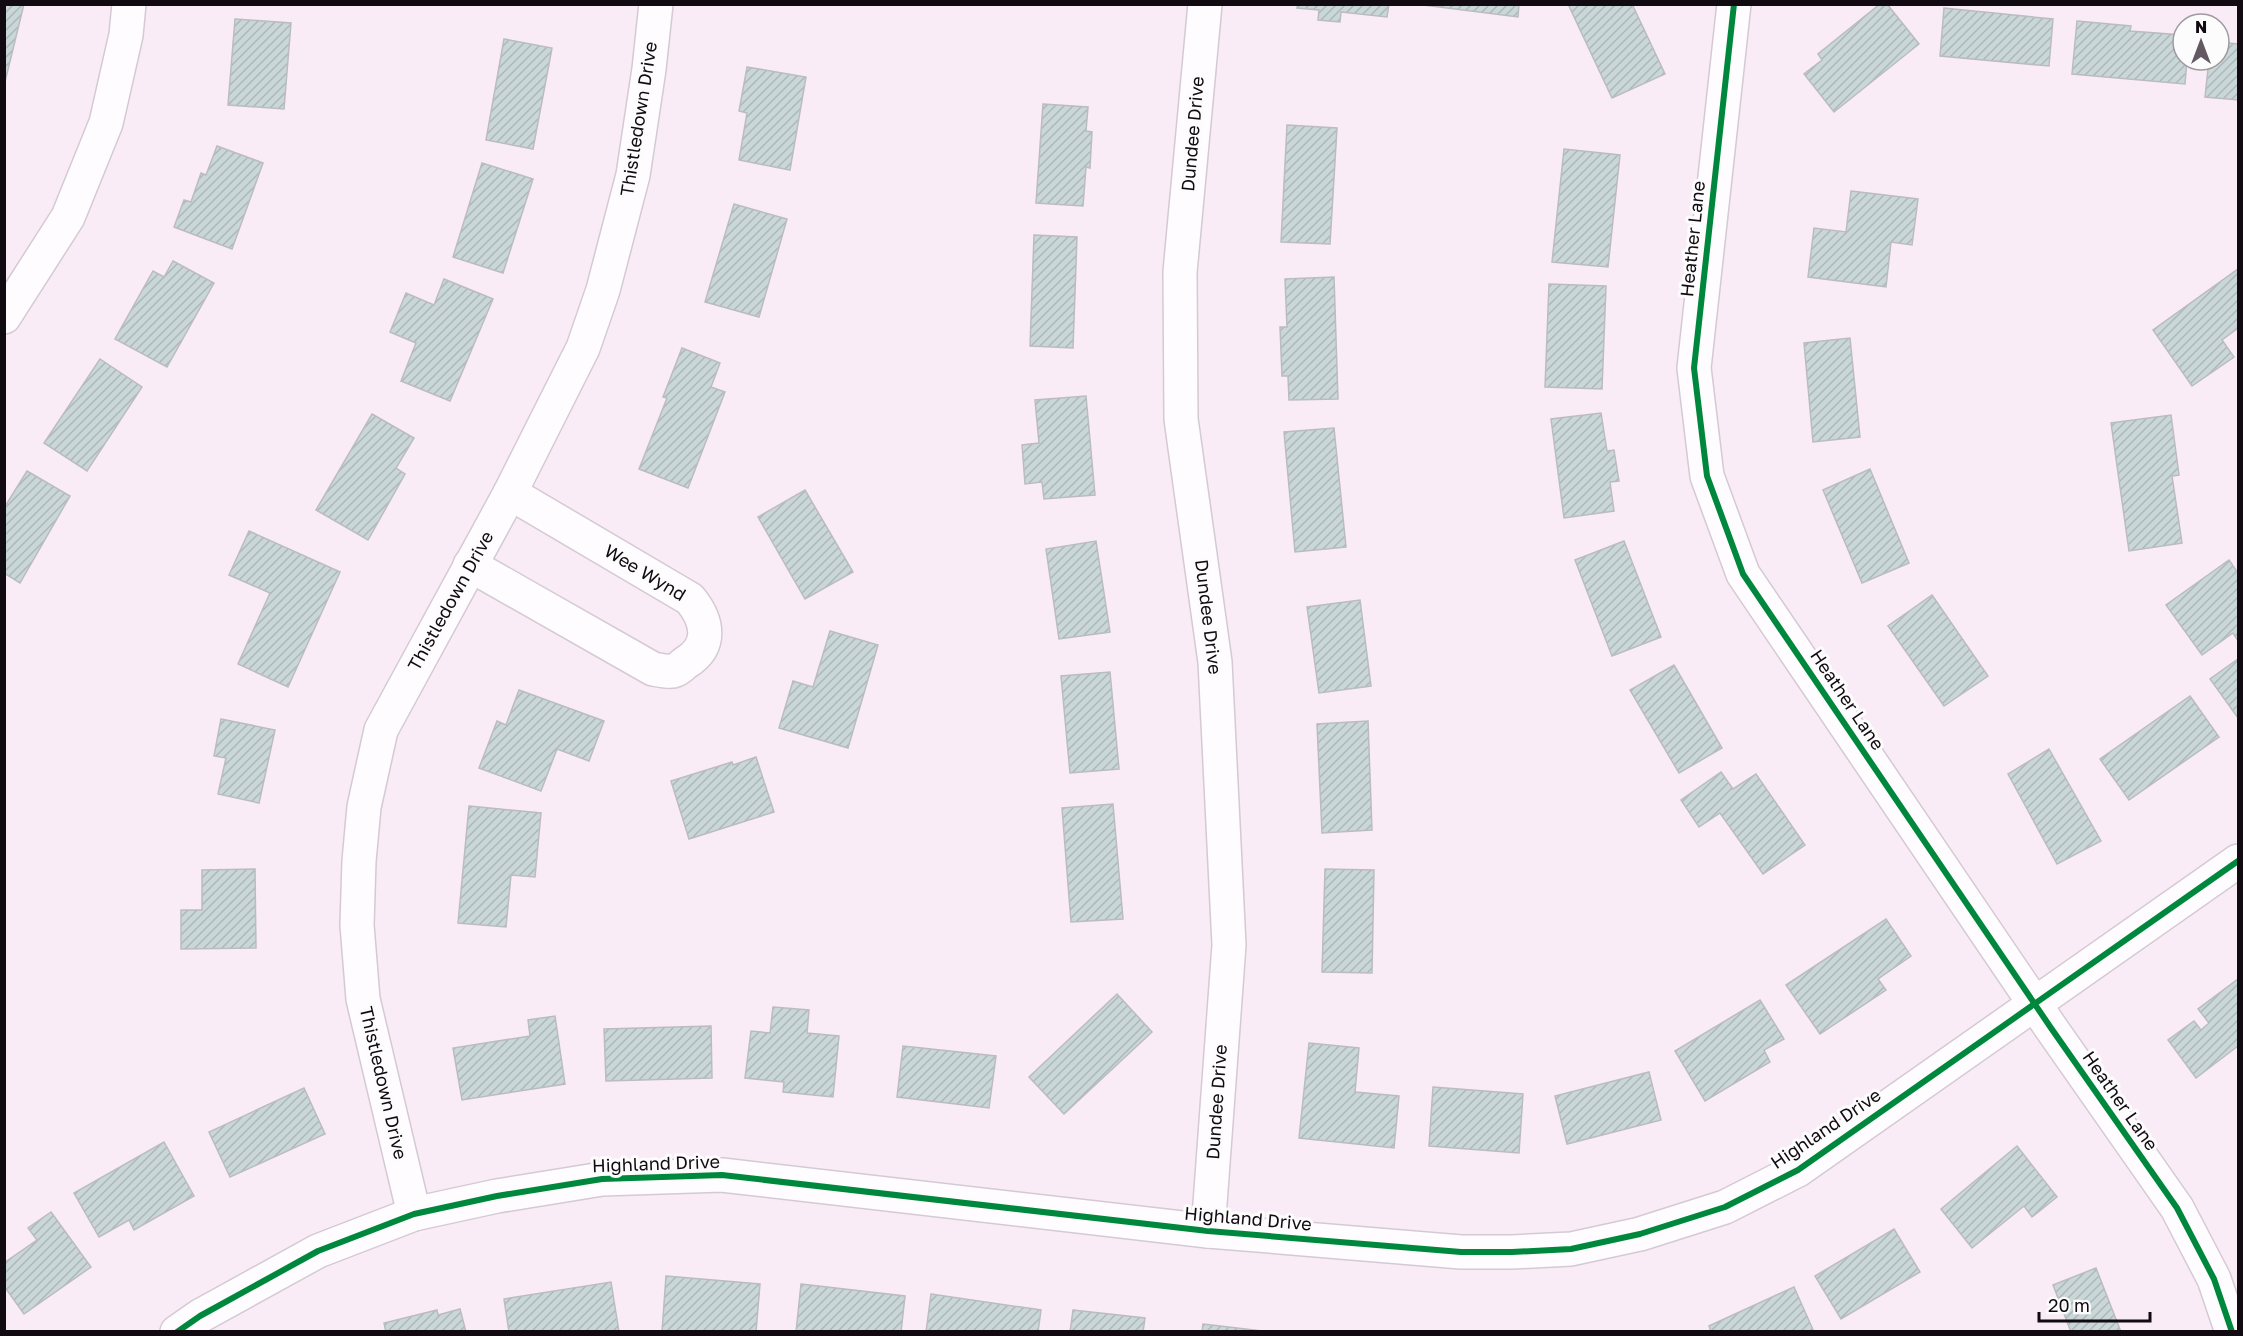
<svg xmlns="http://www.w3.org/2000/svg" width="2243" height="1336" font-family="'Golos Text',sans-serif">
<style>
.building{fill:url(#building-hatch);stroke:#bbbcbf;stroke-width:1.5}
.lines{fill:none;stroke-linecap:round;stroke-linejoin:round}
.minor-casing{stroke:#d4cad3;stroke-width:36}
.minor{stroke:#fefcfe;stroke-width:33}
.cycleway-casing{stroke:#fcfcfc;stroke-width:10}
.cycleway{stroke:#00873e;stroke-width:6}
.labels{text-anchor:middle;stroke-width:6;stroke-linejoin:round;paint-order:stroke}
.street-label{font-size:18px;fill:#110a11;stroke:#fcfcfc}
</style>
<defs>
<pattern id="building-hatch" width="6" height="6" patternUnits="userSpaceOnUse" patternTransform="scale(1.5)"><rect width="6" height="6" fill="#cad7d8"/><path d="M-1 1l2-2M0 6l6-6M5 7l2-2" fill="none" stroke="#acb7b8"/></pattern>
</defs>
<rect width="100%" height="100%" fill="#f9ecf7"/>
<g class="building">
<path d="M4 4H24L4 86Z"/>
<path d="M1298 4H1389L1387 17 1341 12 1340 22 1318 20 1319 10 1297 8Z"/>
<path d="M1415 4H1519L1518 17Z"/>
<path d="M1568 4H1632L1665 74 1612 98Z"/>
<path d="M1880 4H1887L1919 44 1834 112 1804 74 1822 60 1818 54Z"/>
<path d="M1944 8 2053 19 2049 66 1940 56Z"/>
<path d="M235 19 291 23 284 109 228 105Z"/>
<path d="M2077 21 2131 26 2130 31 2183 35V60H2187L2185 84 2072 74Z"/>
<path d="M504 39 552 48 533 149 486 140Z"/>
<path d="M2219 42 2238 44V100L2205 97 2209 60H2219Z"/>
<path d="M747 67 806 77 790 170 739 160 747 113 739 111Z"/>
<path d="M1043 104 1088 107 1086 131 1092 132 1090 168 1086 167 1083 206 1036 203Z"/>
<path d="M1287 125 1337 128 1330 244 1281 242Z"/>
<path d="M217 146 263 163 232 249 174 227 184 200 191 202 201 173 206 175Z"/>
<path d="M1564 149 1620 155 1608 267 1552 262Z"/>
<path d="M482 163 533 179 503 273 453 257Z"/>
<path d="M1851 191 1918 199 1912 245 1891 242 1886 287 1808 277 1814 228 1846 232Z"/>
<path d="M734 204 787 219 759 317 705 302Z"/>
<path d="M1034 235 1077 237 1073 348 1030 346Z"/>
<path d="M173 261 214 283 167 367 115 339 153 271 164 277Z"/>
<path d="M2238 269V328L2222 340 2234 357 2192 386 2153 330Z"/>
<path d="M1334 277 1338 399 1289 400 1288 376H1282L1280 327H1287L1285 279Z"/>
<path d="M444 279 493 299 450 401 401 381 416 343 390 332 406 293 434 305Z"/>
<path d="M1549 284 1606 286 1602 389 1545 387Z"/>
<path d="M1850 338 1860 437 1813 442 1804 343Z"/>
<path d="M682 348 720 363 711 387 725 392 688 488 639 469 667 398 663 397Z"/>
<path d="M100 359 142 387 87 471 44 443Z"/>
<path d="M1086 396 1095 495 1044 499 1042 482 1025 484 1022 445 1039 443 1035 400Z"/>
<path d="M1601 413 1607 451 1614 450 1619 481 1610 482 1614 511 1564 518 1551 419Z"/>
<path d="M372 414 414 438 396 468 405 474 368 540 316 510Z"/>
<path d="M2171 415 2179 475 2172 476 2182 543 2129 551 2111 423Z"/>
<path d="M1334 428 1346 547 1295 552 1284 432Z"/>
<path d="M1870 469 1909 563 1862 583 1823 490Z"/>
<path d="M27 471 70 496 20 583 4 573V508Z"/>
<path d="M805 490 853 572 805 599 758 517Z"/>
<path d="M249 531 340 572 288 687 238 664 270 593 229 575Z"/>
<path d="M1096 541 1110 632 1059 639 1046 549Z"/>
<path d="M1624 541 1661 637 1612 656 1575 560Z"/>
<path d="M2229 560 2238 573V641L2233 633 2202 655 2166 605Z"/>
<path d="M1932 595 1988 676 1944 706 1888 626Z"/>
<path d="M1360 600 1371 686 1319 693 1307 607Z"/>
<path d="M830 631 878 645 848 748 779 728 793 681 813 687Z"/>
<path d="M2238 659V718L2210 679Z"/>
<path d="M1674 665 1722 748 1679 773 1630 690Z"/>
<path d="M1110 672 1119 769 1070 773 1061 676Z"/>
<path d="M519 690 604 721 589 761 557 749 541 791 479 768 497 721 506 725Z"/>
<path d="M2190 696 2219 737 2129 800 2100 759Z"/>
<path d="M221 719 275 730 259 803 218 794 226 758 214 756Z"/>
<path d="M1368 721 1372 830 1322 833 1317 724Z"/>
<path d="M2049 749 2101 841 2057 864 2008 774Z"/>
<path d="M756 757 774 812 689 839 671 781 732 762 733 765Z"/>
<path d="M1721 772 1733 789 1756 774 1805 845 1763 874 1720 813 1699 827 1681 800Z"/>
<path d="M1113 804 1123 919 1071 922 1062 808Z"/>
<path d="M469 806 541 813 535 877 511 875 506 927 458 923Z"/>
<path d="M255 869 256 948 181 949V910H202V870Z"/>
<path d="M1325 869 1374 870 1372 973 1322 972Z"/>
<path d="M1886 919 1911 956 1878 979 1886 990 1820 1034 1786 985Z"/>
<path d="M2238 979V1046L2196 1078 2168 1040 2194 1021 2201 1030 2209 1023 2198 1009Z"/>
<path d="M1117 994 1152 1032 1064 1114 1029 1077Z"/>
<path d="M1760 1000 1784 1039 1764 1050 1770 1062 1705 1101 1675 1051Z"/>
<path d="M773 1007 809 1010 807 1033 839 1036 833 1097 783 1092 784 1082 745 1078 751 1031 770 1033Z"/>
<path d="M555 1016 565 1084 462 1100 453 1048 530 1036 528 1020Z"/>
<path d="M711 1026 712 1078 606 1081 604 1029Z"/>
<path d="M1309 1043 1359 1048 1355 1092 1399 1096 1394 1148 1299 1138Z"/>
<path d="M903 1046 996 1056 989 1108 897 1097Z"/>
<path d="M1649 1072 1661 1120 1567 1144 1555 1096Z"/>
<path d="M1433 1087 1523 1094 1519 1153 1429 1146Z"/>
<path d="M304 1088 325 1134 230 1177 209 1132Z"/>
<path d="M164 1142 194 1196 134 1230 129 1220 99 1237 74 1193Z"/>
<path d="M2017 1146 2057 1197 2032 1217 2024 1206 1972 1248 1941 1209Z"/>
<path d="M51 1212 91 1267 24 1314 4 1286V1263L37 1240 28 1228Z"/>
<path d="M1894 1229 1920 1272 1841 1319 1815 1276Z"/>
<path d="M2096 1268 2121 1332H2071L2053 1285Z"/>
<path d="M666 1276 760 1284 756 1332H662Z"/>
<path d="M611 1282 619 1332H509L504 1299Z"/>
<path d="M801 1284 905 1296 901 1332H796Z"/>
<path d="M1794 1287 1814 1332H1711L1709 1326Z"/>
<path d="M931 1294 1041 1310 1038 1332H926Z"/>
<path d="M460 1309 466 1332H386L384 1323 437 1310 438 1315Z"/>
<path d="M1073 1310 1145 1318 1143 1332H1070Z"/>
<path d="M1203 1324 1271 1332H1202Z"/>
</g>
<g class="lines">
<defs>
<g id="minor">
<path d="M1205 4 1180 272 1181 419 1215 662 1229 945 1208 1231"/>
<path d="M1734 4 1694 368 1707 476 1743 574 2051 1028 2177 1208 2214 1279 2232 1332"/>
<path d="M4 317 68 217 106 123 126 35 129 4"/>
<path d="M470 565 653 669C659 670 667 672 673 671 677 670 682 666 685 663 713 646 708 621 690 599L510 493"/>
<path d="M414 1214 363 999 357 925 359 861 364 807 381 730 510 493 583 348 603 290 633 175 649 69 656 4"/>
<path d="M177 1332 200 1316 318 1251 414 1214 497 1196 602 1179 722 1175 1208 1231 1461 1252H1512L1571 1249 1640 1234 1725 1207 1798 1170 2238 861"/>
</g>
</defs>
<use href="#minor" class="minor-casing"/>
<use href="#minor" class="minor"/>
<defs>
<g id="cycleway">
<path d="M1734 4 1694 368 1707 476 1743 574 2051 1028 2177 1208 2214 1279 2232 1332"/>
<path d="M177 1332 200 1316 318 1251 414 1214 497 1196 602 1179 722 1175 1208 1231 1461 1252H1512L1571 1249 1640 1234 1725 1207 1798 1170 2238 861"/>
</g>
</defs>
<use href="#cycleway" class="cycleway-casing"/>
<use href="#cycleway" class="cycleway"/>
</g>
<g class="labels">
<g class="street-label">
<text transform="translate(639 119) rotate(-81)" y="6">Thistledown Drive</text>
<text transform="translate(1193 134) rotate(-85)" y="6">Dundee Drive</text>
<text transform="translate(1693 239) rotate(-84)" y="6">Heather Lane</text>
<text transform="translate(645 573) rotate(31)" y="6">Wee Wynd</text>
<text transform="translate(451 601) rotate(-61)" y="6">Thistledown Drive</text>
<text transform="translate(1208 617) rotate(83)" y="6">Dundee Drive</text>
<text transform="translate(1847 700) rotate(56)" y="6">Heather Lane</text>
<text transform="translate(383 1083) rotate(77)" y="6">Thistledown Drive</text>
<text transform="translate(2120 1101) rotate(55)" y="6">Heather Lane</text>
<text transform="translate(1217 1102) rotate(-86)" y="6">Dundee Drive</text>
<text transform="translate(1826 1129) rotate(-34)" y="6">Highland Drive</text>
<text transform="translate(656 1164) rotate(-2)" y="6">Highland Drive</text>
<text transform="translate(1248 1219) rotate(5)" y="6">Highland Drive</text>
</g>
</g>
<rect width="2243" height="1336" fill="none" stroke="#110a11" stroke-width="12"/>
<g transform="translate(2201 42)"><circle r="28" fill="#fcfcfc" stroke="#9e9b9e" stroke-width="1.5"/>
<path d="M0-4.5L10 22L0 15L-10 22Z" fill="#625962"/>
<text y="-9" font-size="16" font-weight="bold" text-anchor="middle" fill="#110a11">N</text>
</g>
<path d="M2039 1312v9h111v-9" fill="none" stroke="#110a11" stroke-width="3"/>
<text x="2048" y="1312" font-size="18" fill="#110a11" stroke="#fcfcfc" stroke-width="4.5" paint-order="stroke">20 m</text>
</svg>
